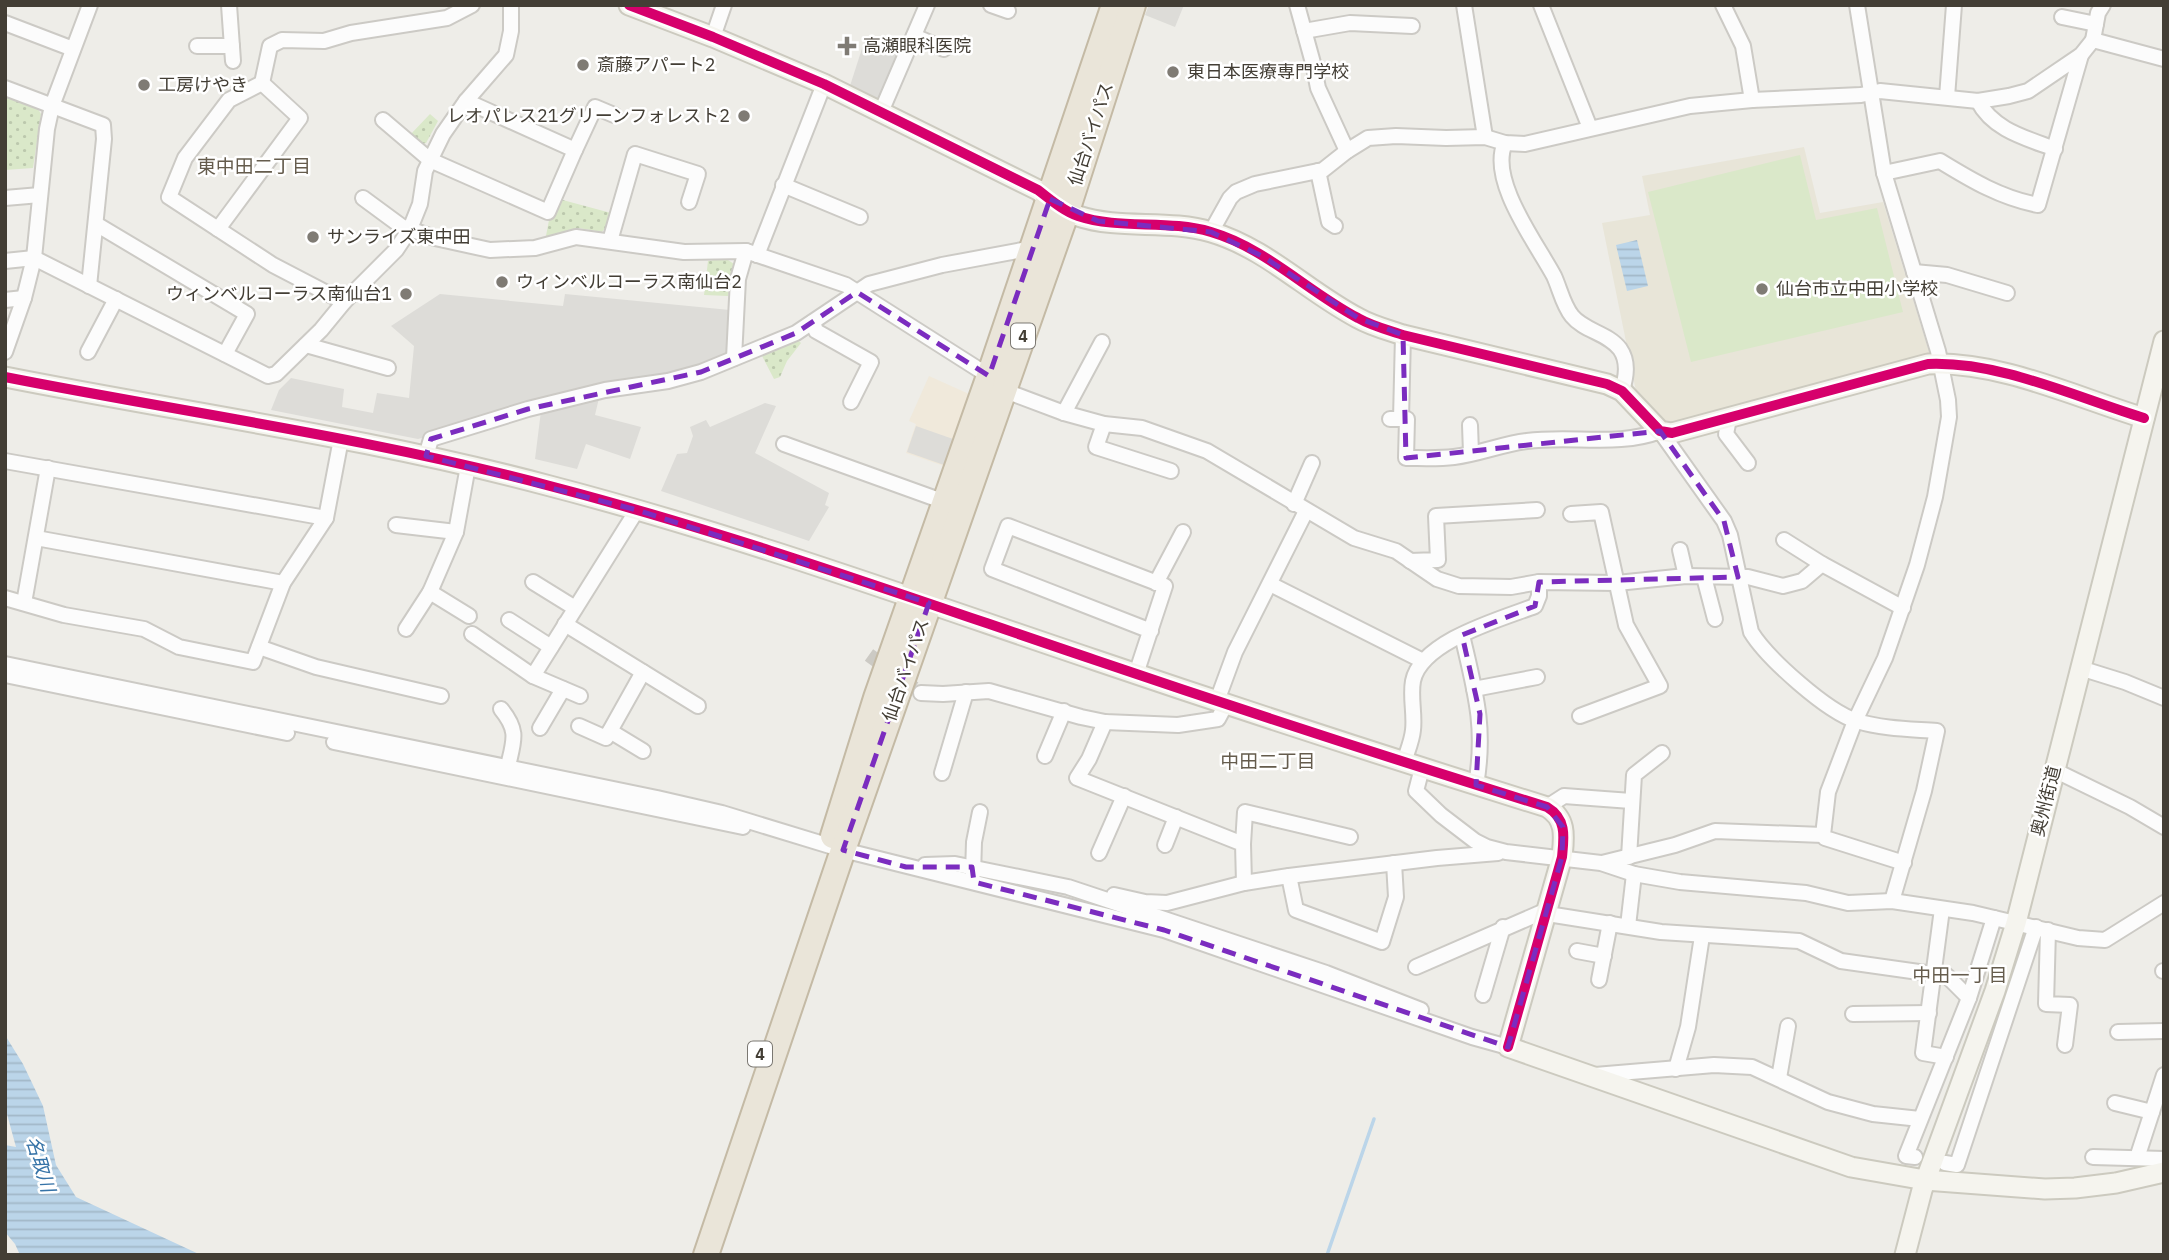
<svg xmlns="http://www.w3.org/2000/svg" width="2169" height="1260" font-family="'IBM Plex Sans','Noto Sans JP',sans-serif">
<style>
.commercial{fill:#f0e9db}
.education{fill:#e8e5d8}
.green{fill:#dae8c9}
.park{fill:url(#park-dots)}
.parking{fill:#dddcd8}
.water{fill:url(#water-rules)}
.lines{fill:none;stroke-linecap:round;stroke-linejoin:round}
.stream{stroke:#bbd5e9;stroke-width:3.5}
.street-tunnel{stroke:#cccac4;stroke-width:14;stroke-dasharray:14 7;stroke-linecap:butt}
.street-casing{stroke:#cccac5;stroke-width:18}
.secondary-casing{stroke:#cccabf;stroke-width:23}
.highway-casing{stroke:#c4baa5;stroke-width:28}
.street{stroke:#fcfcfc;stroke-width:14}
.secondary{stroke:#f5f4ee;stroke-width:19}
.highway{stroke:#eae5d9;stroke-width:24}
.cycleway-casing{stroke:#fff;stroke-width:15}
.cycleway{stroke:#d6006c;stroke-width:10}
.marked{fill:none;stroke:#7b2cbf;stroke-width:5;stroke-dasharray:14 9;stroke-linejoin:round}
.poi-dot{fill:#7f7b74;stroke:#fff;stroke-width:2.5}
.labels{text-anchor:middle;stroke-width:5;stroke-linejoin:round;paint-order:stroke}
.shield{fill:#fff;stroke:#7b7872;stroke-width:2}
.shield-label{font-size:16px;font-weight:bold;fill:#433e35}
.poi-label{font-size:18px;fill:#433e35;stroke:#fff;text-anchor:start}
.street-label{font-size:18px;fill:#433e35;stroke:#fff}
.neighbourhood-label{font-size:19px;fill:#655c4d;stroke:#fff}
.water-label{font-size:19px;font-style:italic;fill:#3673a7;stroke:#fff}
</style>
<defs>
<pattern id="park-dots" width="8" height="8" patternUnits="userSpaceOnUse" patternTransform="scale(1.75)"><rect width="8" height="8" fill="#dae8c9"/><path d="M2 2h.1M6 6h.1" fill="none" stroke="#bcc8ad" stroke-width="1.8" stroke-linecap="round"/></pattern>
<pattern id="water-rules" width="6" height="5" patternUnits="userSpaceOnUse" patternTransform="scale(1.75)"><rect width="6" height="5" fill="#bbd5e9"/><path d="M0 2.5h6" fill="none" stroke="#a2b8c8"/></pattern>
</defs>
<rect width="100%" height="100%" fill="#eeede8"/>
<path class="commercial" d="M929 376 969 394 944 466 906 453 916 424 909 421Z"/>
<path class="education" d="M1804 147 1820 213 1883 202 1930 355 1667 424 1636 391 1602 223 1650 215 1642 176Z"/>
<path class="green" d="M1800 155 1816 220 1877 208 1903 312 1691 362 1648 192Z"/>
<g class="park">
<path d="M5 93 34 102 41 114 33 168 5 170Z"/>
<path d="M430 114 438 121 426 143 418 145 409 136Z"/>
<path d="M559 199 611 213 609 223 602 232 579 228 545 241 550 215Z"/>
<path d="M725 258 734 264 728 296 704 295 708 261Z"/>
<path d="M798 340 801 343 787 361 780 377 774 379 762 356Z"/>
</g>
<g class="parking">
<path d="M1149 5H1184L1175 27 1145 15Z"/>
<path d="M866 36 902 53 879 102 849 89Z"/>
<path d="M440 294 563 306 565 294 730 310V348L725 357 700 367 418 439 271 410 279 390 291 378 344 389 342 407 373 413 377 393 409 398 414 346 391 326Z"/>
<path d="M599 398 595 415 641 427 630 459 586 444 577 469 535 459 541 411Z"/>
<path d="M765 403 776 406 755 453 829 493 825 505 829 507 809 541 661 491 677 454 687 453 693 436 690 427 706 420 710 427Z"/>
<path d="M916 426 953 439 944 465 907 452Z"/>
</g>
<g class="water">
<path d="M1637 240 1648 286 1627 291 1616 245Z"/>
<path d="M5 1035 23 1064 43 1106 56 1165 76 1197 201 1255H20L15 1244 5 1232V1145L16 1147 5 1107Z"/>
</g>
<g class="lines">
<path class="stream" d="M1327 1255 1374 1119"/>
<path class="street-tunnel" d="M869 655 921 693"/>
<defs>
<g id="street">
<path d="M229 5 233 61"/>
<path d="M991 5 1008 11"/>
<path d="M1297 5 1313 63 1318 88 1347 151"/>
<path d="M1464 5 1485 137"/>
<path d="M1541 5 1590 128"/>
<path d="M1723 5 1743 46 1752 100"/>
<path d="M1857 5 1884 173 1938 351 1948 400 1949 417 1935 497 1917 565 1885 658 1855 721 1828 792 1823 835 1825 838 1904 863"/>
<path d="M2062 17 2096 24"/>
<path d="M5 23 73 49"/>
<path d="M1304 31 1350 23 1412 26"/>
<path d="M914 36 944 49"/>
<path d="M713 37 724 5"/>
<path d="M2093 40 2098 13 2103 5"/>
<path d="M197 46H232"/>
<path d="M5 88 103 125 104 139 89 286"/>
<path d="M1947 97 1954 5"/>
<path d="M1978 101C1993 130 2026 138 2055 149"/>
<path d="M881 112 927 5"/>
<path d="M383 120 430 160 548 212 575 150 466 101"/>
<path d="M1505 143C1488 180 1537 244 1554 276 1560 289 1563 305 1572 316 1584 331 1608 333 1620 349 1629 362 1626 377 1622 391"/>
<path d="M575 150 595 107 614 115"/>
<path d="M1318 171 1329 222 1335 226"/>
<path d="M1884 173 1940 161C1971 180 2001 198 2038 205L2081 55"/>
<path d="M783 185 860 217"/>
<path d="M5 198 40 195"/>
<path d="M363 198 401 226 435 238 490 250 535 248 576 237 684 252 746 251 846 285 989 376"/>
<path d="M96 224 247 314 225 354"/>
<path d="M218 229 300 118 262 83"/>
<path d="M1211 232 1230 198 1236 192 1255 184 1323 170 1347 151 1368 138 1396 136 1446 138 1485 137 1505 143 1525 144 1690 106 1752 100 1861 95 1880 91 1978 101 2009 96 2028 91 2081 55 2093 40 2164 59"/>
<path d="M610 241 635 154 698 174 689 202"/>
<path d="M757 255 824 84"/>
<path d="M5 261 34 258 268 376 276 374 321 330 344 302 396 250 410 229 420 204 425 171 443 134 466 101 506 55 511 31V5"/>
<path d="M1914 272 1947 275 2007 293"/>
<path d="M5 300 24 298"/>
<path d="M344 302 273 265 169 197 185 158 229 100 262 83 270 46 282 40 324 41 351 33 447 18 472 5"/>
<path d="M813 322 816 331 871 362 851 402"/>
<path d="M306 345 388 368"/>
<path d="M5 352 24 298 34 258 47 129 52 106 90 5"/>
<path d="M88 352 116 299"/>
<path d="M734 358 738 279 746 251"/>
<path d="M1003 390 1064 413 1104 424 1142 428 1207 451 1354 538 1396 551 1437 579 1459 586 1511 587 1539 582 1617 583 1686 576 1748 577 1783 586 1802 581 1822 564"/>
<path d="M1064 413 1102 342"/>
<path d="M1390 419H1407L1406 458C1421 458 1438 459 1454 457 1479 454 1502 444 1527 441 1571 435 1619 447 1660 431L1724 521 1730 535 1751 632C1767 658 1827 712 1857 721 1883 729 1911 729 1937 731L1924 791 1892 901"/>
<path d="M1401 419 1403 335"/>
<path d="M1729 419 1726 434 1748 463"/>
<path d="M1104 424 1096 447 1171 471"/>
<path d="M1470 425 1471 453"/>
<path d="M784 444 945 502"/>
<path d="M426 456 431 439 528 409 605 390 668 381 701 372 796 333 869 284 942 265 1033 248"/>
<path d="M5 461 326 518"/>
<path d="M1294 504 1312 463"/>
<path d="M1571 514 1601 512 1626 625 1660 686 1580 716"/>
<path d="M396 525 456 532"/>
<path d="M36 538 283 583"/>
<path d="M1784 540 1822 564 1903 608"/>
<path d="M1680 550 1686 576"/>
<path d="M1410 561 1438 560 1436 516 1537 510"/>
<path d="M1704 577 1715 619"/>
<path d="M533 582 575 608"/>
<path d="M1156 583 1183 532"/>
<path d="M1270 584 1423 661"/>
<path d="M430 592 469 616"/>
<path d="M5 598 64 615 144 629 179 647 253 662 283 583 326 518 341 439"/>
<path d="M24 603 48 468"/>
<path d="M509 620 551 647"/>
<path d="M565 624 698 706"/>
<path d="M406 629 430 592 456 532 468 466"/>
<path d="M472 634 533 676 580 696"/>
<path d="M1462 635C1475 691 1486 727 1476 785"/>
<path d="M259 647 316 667 441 696"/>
<path d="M5 664 657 798 722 813 830 846"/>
<path d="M2080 668 2125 682 2164 698"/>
<path d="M1136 674 1165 586 1008 526 992 569 1151 631"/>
<path d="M5 675 287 733"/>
<path d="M533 676 637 510"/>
<path d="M1474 689 1537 677"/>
<path d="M921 693 943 694 989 691 1081 717 1105 722 1178 725 1218 719 1226 704"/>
<path d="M1217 701 1235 652 1306 511"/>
<path d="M501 709C519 731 514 740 508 766"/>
<path d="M1105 722 1089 759 1077 778 1243 844 1244 883"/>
<path d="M579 726 606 738 643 672"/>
<path d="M540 728 563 689"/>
<path d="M610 731 643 751"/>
<path d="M334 742 743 827"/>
<path d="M1045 756 1064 711"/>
<path d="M1404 762C1407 752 1412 741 1413 730 1415 714 1410 697 1413 681 1421 641 1501 619 1535 606L1539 596V582"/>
<path d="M1422 768 1416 791 1441 815 1475 841 1487 847 1506 852 1601 863 1634 874 1680 882 1806 893 1848 903 1892 901 1973 913 2078 938 2105 940 2164 903"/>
<path d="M2054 770 2130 807 2164 827"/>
<path d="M942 773 966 692"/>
<path d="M1547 807 1564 796 1631 801"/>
<path d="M1243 844 1245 812 1350 837"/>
<path d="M1165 845 1176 817"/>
<path d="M843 850 1164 930 1472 1037 1508 1047"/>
<path d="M1099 853 1124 796"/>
<path d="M1629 857 1634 775 1662 753"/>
<path d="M1602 863 1675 845 1715 831 1823 835"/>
<path d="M925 865 955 864 1068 887 1326 973 1421 1010"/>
<path d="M973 874 974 842 980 812"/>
<path d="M1289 876 1296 910 1382 942 1396 897 1394 863"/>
<path d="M1114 895 1145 902 1167 903 1244 883 1289 876 1437 858 1498 853"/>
<path d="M1942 909 1923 1053 1946 1057"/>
<path d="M1554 915 1661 932 1799 941 1841 961 1947 976 1969 998"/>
<path d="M1628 926 1634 874"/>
<path d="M2048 930 2046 1004 2070 1005 2065 1045"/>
<path d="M1577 951 1604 956"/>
<path d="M1416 967 1547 910"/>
<path d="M2163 971H2164"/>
<path d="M1599 980 1610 923"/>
<path d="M1483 995 1503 927"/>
<path d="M1853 1014 1929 1013"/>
<path d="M2118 1032 2164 1031"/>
<path d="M1676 1069 1688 1027 1702 936"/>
<path d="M1595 1075 1714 1065 1752 1067 1828 1102 1873 1114 1920 1119"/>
<path d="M1779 1078 1788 1026"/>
<path d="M2115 1103 2152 1112"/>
<path d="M1915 1157 1906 1156 1969 998 1994 918"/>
<path d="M2093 1157 2164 1159"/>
<path d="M2137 1158 2164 1075"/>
<path d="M1945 1163 1957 1165 2036 927"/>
</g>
<g id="secondary">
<path d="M629 5 713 37 824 84 1038 190C1050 199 1063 211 1078 216 1120 230 1168 219 1211 232 1266 248 1308 292 1358 318 1372 326 1388 330 1403 335L1607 384 1622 391 1660 431 1672 433 1928 364C2000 361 2075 397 2144 418"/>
<path d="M5 377C187 413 371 438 550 486 735 534 914 599 1095 660 1245 711 1396 760 1547 807 1567 819 1564 837 1562 857L1508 1047 1851 1167 1925 1180 2045 1189 2075 1188 2116 1183 2164 1172"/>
<path d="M1905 1255 1922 1190 1995 991 2016 923 2164 341"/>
</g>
<g id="highway">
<path d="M833 836 876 698 989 376 1114 5"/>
<path d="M706 1255 843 850 1067 211 1133 5"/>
</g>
</defs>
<use href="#street" class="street-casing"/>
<use href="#secondary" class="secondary-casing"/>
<use href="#highway" class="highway-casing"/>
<use href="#street" class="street"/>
<use href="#secondary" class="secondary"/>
<use href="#highway" class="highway"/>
<defs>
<g id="cycleway">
<path d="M629 5 713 37 824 84 1038 190C1050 199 1063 211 1078 216 1120 230 1168 219 1211 232 1266 248 1308 292 1358 318 1372 326 1388 330 1403 335L1607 384 1622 391 1660 431 1672 433 1928 364C2000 361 2075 397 2144 418"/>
<path d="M5 377C187 413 371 438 550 486 735 534 914 599 1095 660 1245 711 1396 760 1547 807 1567 819 1564 837 1562 857L1508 1047"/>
</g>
</defs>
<use href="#cycleway" class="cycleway-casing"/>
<use href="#cycleway" class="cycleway"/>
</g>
<path class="marked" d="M1050 199 1098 221 1211 232 1262 256 1358 318 1403 335 1406 458 1660 431 1724 521 1738 577 1539 582 1535 606 1462 635 1480 714 1476 785 1547 807 1563 827 1562 857 1508 1047 1164 930 974 882 972 867H906L843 850 929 603 637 510 426 456 431 439 528 409 701 372 796 333 857 292 989 376Z"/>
<g class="poi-dot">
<path d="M843.5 35.5h7v7h7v7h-7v7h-7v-7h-7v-7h7z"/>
<circle cx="583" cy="65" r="7"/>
<circle cx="1173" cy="72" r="7"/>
<circle cx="144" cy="85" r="7"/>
<circle cx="744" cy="116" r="7"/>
<circle cx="313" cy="237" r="7"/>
<circle cx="502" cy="282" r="7"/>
<circle cx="1762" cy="289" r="7"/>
<circle cx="406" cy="294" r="7"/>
</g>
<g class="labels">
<g class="shield">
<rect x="1011" y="323.5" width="24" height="25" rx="5"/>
<rect x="748" y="1041.5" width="24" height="25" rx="5"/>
</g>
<g class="shield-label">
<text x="1023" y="342">4</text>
<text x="760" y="1060">4</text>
</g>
<g class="poi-label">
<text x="863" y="52">高瀬眼科医院</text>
<text x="597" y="71">斎藤アパート2</text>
<text x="1187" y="78">東日本医療専門学校</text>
<text x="158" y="91">工房けやき</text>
<text x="730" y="122" text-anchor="end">レオパレス21グリーンフォレスト2</text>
<text x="327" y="243">サンライズ東中田</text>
<text x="516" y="288">ウィンベルコーラス南仙台2</text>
<text x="1776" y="295">仙台市立中田小学校</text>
<text x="392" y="300" text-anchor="end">ウィンベルコーラス南仙台1</text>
</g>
<g class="street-label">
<text transform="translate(1091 134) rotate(-72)" y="6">仙台バイパス</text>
<text transform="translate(906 670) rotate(-71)" y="6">仙台バイパス</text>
<text transform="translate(2046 801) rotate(-76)" y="6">奥州街道</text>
</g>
<g class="neighbourhood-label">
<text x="254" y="173">東中田二丁目</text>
<text x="1268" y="768">中田二丁目</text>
<text x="1960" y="982">中田一丁目</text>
</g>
<g class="water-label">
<text transform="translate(41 1164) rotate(73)" y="7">名取川</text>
</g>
</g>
<rect width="2169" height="1260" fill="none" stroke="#433e35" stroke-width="14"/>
</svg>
